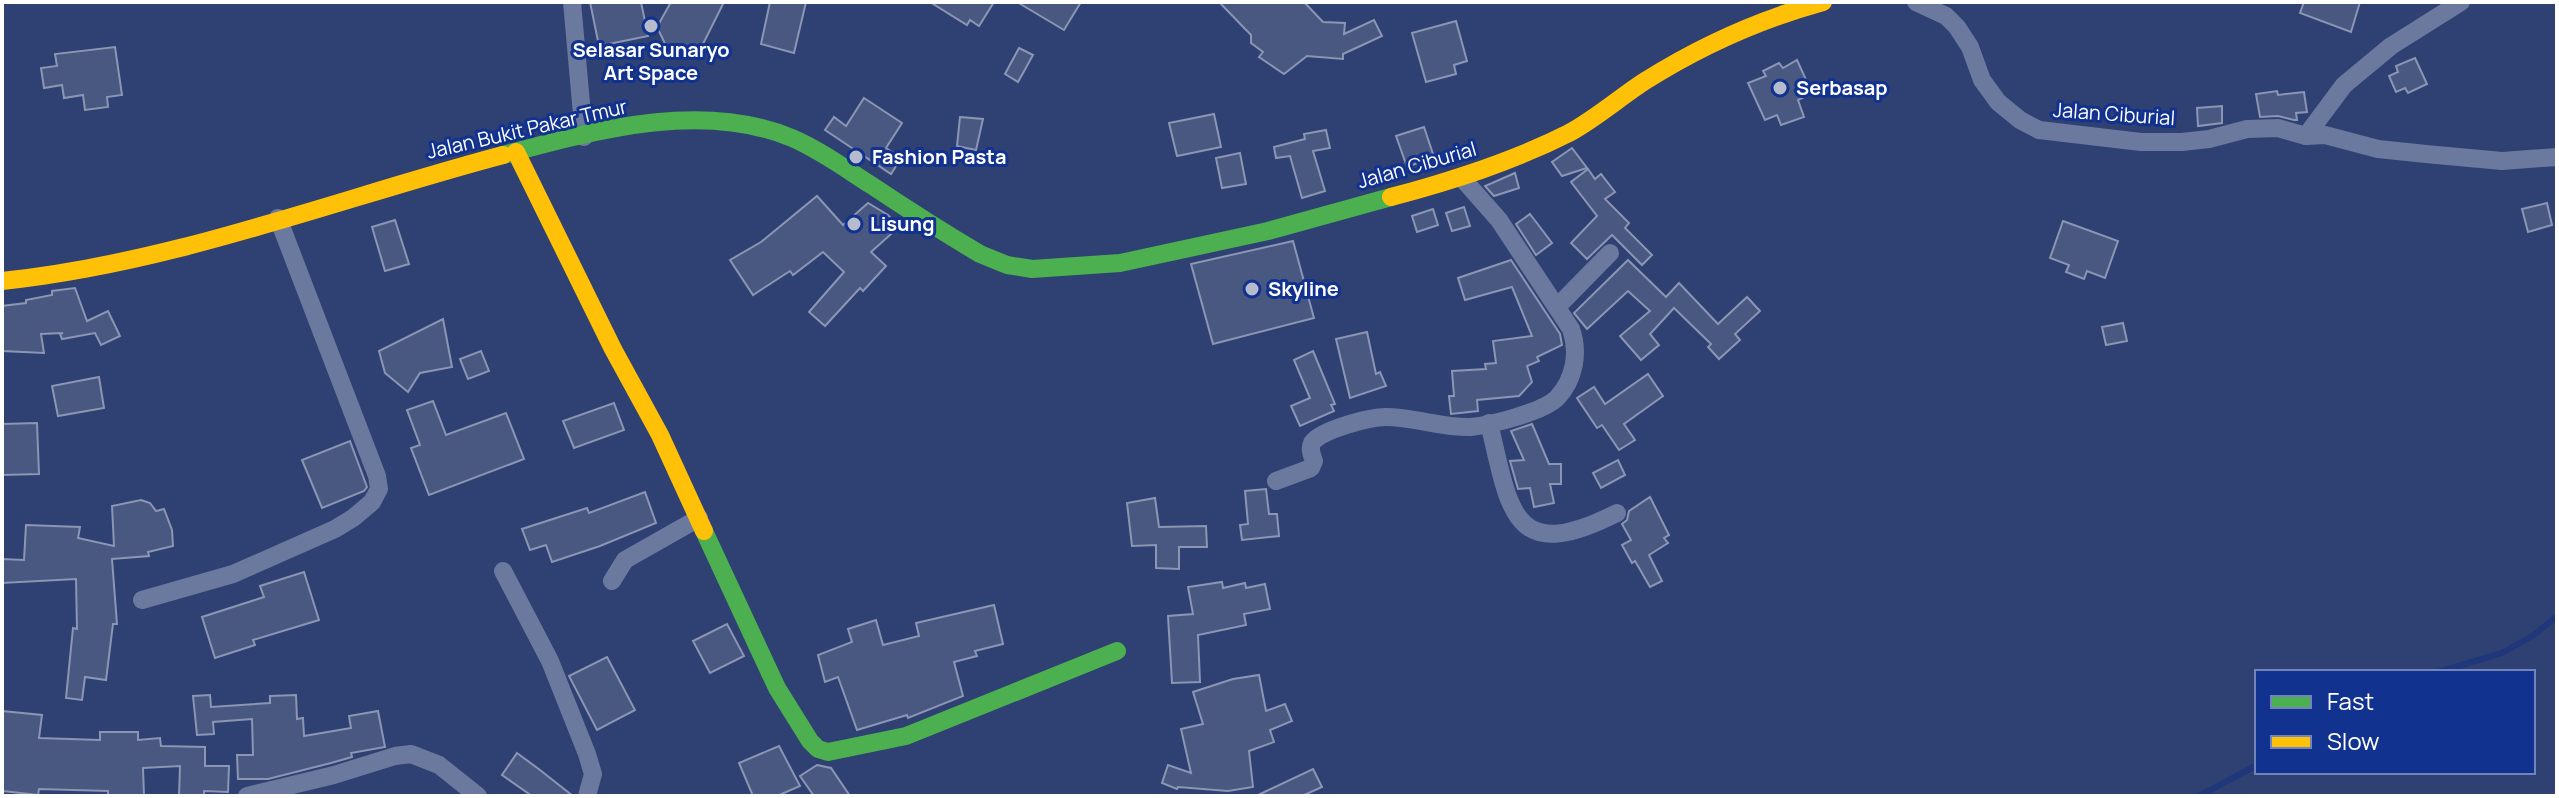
<svg xmlns="http://www.w3.org/2000/svg" width="2559" height="798" font-family="Manrope,sans-serif">
<style>
.lines{fill:none;stroke-linecap:round;stroke-linejoin:round}
.stream{stroke:#20377b;stroke-width:6}
.building{fill:#495880;stroke:#8b95b4;stroke-width:2}
.street{stroke:#6b799e;stroke-width:18}
.fast{stroke:#4caf50;stroke-width:18}
.slow{stroke:#ffc107;stroke-width:18}
.poi-dot{fill:#b6bcce;stroke:#12328f;stroke-width:3}
.labels{text-anchor:middle;stroke-width:6;stroke-linejoin:round;paint-order:stroke}
.poi-label{font-size:20px;font-weight:bold;fill:#fff;stroke:#12328f;text-anchor:start}
.street-label{font-size:20px;fill:#fff;stroke:#12328f}
</style>
<rect width="100%" height="100%" fill="#2f4072"/>
<g class="lines">
<g class="stream">
<path d="M2438 672 2502 653 2534 635 2557 616"/>
<path d="M2199 796 2257 765"/>
</g>
</g>
<g class="building">
<path d="M590 2H641L648 36 599 46Z"/>
<path d="M671 2H724L699 52H669L657 27Z"/>
<path d="M770 2H806L794 53 761 44Z"/>
<path d="M930 2H994L979 26 970 20 967 25Z"/>
<path d="M1017 2H1081L1064 30Z"/>
<path d="M1219 2H1304L1323 22 1345 23 1344 34 1374 20 1382 36 1343 54V59L1307 56 1284 74 1259 57 1263 52 1251 43V35Z"/>
<path d="M2304 2H2360L2351 32 2300 13Z"/>
<path d="M1456 21 1467 61 1454 65 1456 74 1426 82 1412 33Z"/>
<path d="M115 47 122 95 107 97 108 107 85 110 83 95 64 98 62 85 44 88 41 68 57 66 55 54Z"/>
<path d="M1019 48 1033 55 1018 82 1005 74Z"/>
<path d="M2415 58 2427 84 2408 93 2405 88 2396 92 2389 76 2398 72 2396 66Z"/>
<path d="M1797 60 1812 93 1798 100 1804 117 1781 125 1777 115 1765 120 1748 83 1766 76 1763 71 1779 63 1783 68Z"/>
<path d="M2277 91 2278 95 2304 92 2307 112 2296 113 2297 120H2294L2278 116 2260 117 2256 94Z"/>
<path d="M864 98 902 123 886 148 901 158 891 174 825 130 834 117 846 126Z"/>
<path d="M2222 106V123L2198 126 2197 108Z"/>
<path d="M1214 114 1221 147 1177 156 1169 123Z"/>
<path d="M960 117 983 119 976 150 957 146Z"/>
<path d="M1424 127 1434 157 1407 167 1396 136Z"/>
<path d="M1326 130 1330 148 1313 151 1325 191 1302 198 1290 156 1276 158 1274 147 1305 139 1304 134Z"/>
<path d="M1572 148 1587 168 1562 176 1552 162Z"/>
<path d="M1240 153 1246 184 1222 188 1216 158Z"/>
<path d="M1588 169 1595 179 1601 174 1615 192 1605 199 1629 223 1625 228 1652 255 1642 265 1612 235 1587 259 1571 243 1597 216 1571 182Z"/>
<path d="M1515 173 1519 188 1494 196 1485 186Z"/>
<path d="M817 196 843 225 868 203 888 215 899 227 871 252 886 266 863 291 860 288 825 326 809 312 844 272 823 252 793 275 790 271 753 295 730 260 761 242Z"/>
<path d="M2547 203 2552 225 2528 232 2522 209Z"/>
<path d="M1464 207 1470 226 1452 231 1446 213Z"/>
<path d="M1433 209 1438 225 1417 232 1412 216Z"/>
<path d="M1530 214 1552 243 1536 255 1516 224Z"/>
<path d="M395 220 409 264 385 271 372 227Z"/>
<path d="M2063 221 2118 241 2105 278 2087 271 2084 279 2066 272 2069 265 2050 258Z"/>
<path d="M1293 241 1314 318 1213 344 1191 264Z"/>
<path d="M1511 260 1560 334 1562 345 1537 357 1539 361 1527 366 1532 382 1519 396 1477 400 1478 411 1451 414 1449 396H1454L1452 371 1486 369 1485 364 1496 363 1493 341 1532 336 1512 287 1465 300 1458 278Z"/>
<path d="M1628 260 1666 297 1679 283 1718 324 1747 297 1760 311 1735 334 1740 340 1719 359 1708 347 1711 344 1674 308 1650 334 1659 345 1641 360 1620 336 1650 311 1628 291 1587 329 1574 313Z"/>
<path d="M75 288 87 321 108 311 120 336 101 345 95 333 62 339 60 334 63 333 41 334 44 353 2 351V306L26 303V300L52 295V291Z"/>
<path d="M443 319 452 367 420 373 408 392 385 373 379 351Z"/>
<path d="M2123 323 2127 341 2106 345 2102 327Z"/>
<path d="M1367 332 1376 374 1380 372 1386 386 1350 398 1336 339Z"/>
<path d="M481 351 489 371 468 379 460 359Z"/>
<path d="M1313 351 1335 404 1331 405 1334 411 1300 426 1291 406 1310 398 1294 360Z"/>
<path d="M1648 374 1663 396 1624 424 1635 440 1619 450 1602 425 1597 428 1577 398 1594 387 1605 404Z"/>
<path d="M99 377 104 408 58 416 52 386Z"/>
<path d="M433 401 446 435 506 413 524 459 429 495 411 448 420 445 407 410Z"/>
<path d="M614 403 624 430 574 448 563 421Z"/>
<path d="M37 423 39 474 2 475V424Z"/>
<path d="M1532 424 1549 464H1561V484H1550L1554 503 1534 507 1530 488 1518 489 1510 461 1524 460 1511 431Z"/>
<path d="M350 441 367 487 364 491 322 508 302 460Z"/>
<path d="M1618 460 1625 475 1601 488 1593 473Z"/>
<path d="M1266 489 1269 514H1277L1279 536 1242 540 1240 525 1248 524 1245 491Z"/>
<path d="M645 492 656 523 600 546 552 562 546 545 530 550 522 529 587 508 589 513Z"/>
<path d="M1650 497 1669 535 1664 538 1668 543 1649 555 1662 581 1650 587 1635 561 1632 563 1622 545 1631 540 1622 524 1627 520 1629 511Z"/>
<path d="M1155 498 1159 527 1206 526 1207 547H1179V569L1156 568V545L1132 546 1127 503Z"/>
<path d="M141 500 150 503 156 511 164 509 172 530 173 546 148 552 149 556 112 559 117 624H113L106 680 85 677 82 700 66 698 73 628 77 629 76 579 2 583V559L24 560 26 525 80 527 78 538 114 546 112 506Z"/>
<path d="M304 572 319 620 253 640 255 645 215 658 202 617 264 597 260 586Z"/>
<path d="M1222 582 1223 588 1245 583 1246 588 1265 584 1270 609 1244 614 1246 625 1198 635 1200 682 1172 683 1168 616 1193 614 1188 587Z"/>
<path d="M994 605 1003 644 975 651 977 656 954 662 963 696 908 718 907 715 857 730 838 677 825 682 818 655 852 642 848 629 876 620 883 645 919 636 916 623Z"/>
<path d="M727 624 744 656 710 673 693 641Z"/>
<path d="M607 657 635 710 597 730 569 676Z"/>
<path d="M1259 675 1266 711 1285 704 1292 721 1270 730 1274 742 1249 751 1253 787 1228 791 1178 787 1177 789 1162 783 1168 765 1191 773 1181 729 1203 724 1193 692 1233 679Z"/>
<path d="M210 695 211 707 270 703V696L296 695 297 719 303 718 304 736 351 728 349 716 378 711 385 747 351 753 352 757 331 763 268 779H238L237 755H253L252 719 213 722 214 734 197 735 193 696Z"/>
<path d="M2 711 42 715 39 738 100 740V732H138V740L160 738 161 746 205 747V766H229L228 792 204 791V796H179L180 766 143 768 144 796H108V791L39 789 38 795 3 791Z"/>
<path d="M779 746 800 786 777 796H753L739 763Z"/>
<path d="M517 753 540 770 573 796H532L502 775Z"/>
<path d="M817 765 831 768 850 796H814L800 776Z"/>
<path d="M1313 769 1322 787 1302 796H1256Z"/>
</g>
<g class="lines">
<g class="street">
<path d="M572 2 584 137"/>
<path d="M1916 2 1946 16 1957 27 1970 47 1982 80 1998 102 2020 120 2039 130 2141 142H2182L2209 139 2247 129 2278 128 2306 136 2325 135 2378 149 2426 154 2502 161 2557 157"/>
<path d="M2306 136 2344 85 2391 46 2461 2"/>
<path d="M1557 307 1610 253"/>
<path d="M1489 423C1510 511 1512 566 1617 513"/>
<path d="M1276 481 1311 468 1314 461C1312 455 1309 450 1312 443 1320 430 1370 417 1386 417 1414 417 1443 428 1471 427 1491 425 1543 412 1557 398 1575 379 1579 352 1571 329L1499 220 1462 178"/>
<path d="M503 571 550 661 587 754 593 774 587 796"/>
<path d="M612 581 625 560 699 518"/>
<path d="M142 600 233 574 335 529 353 518 372 502 379 489 377 476 278 218"/>
<path d="M247 796 334 775 395 756 411 754 439 765 478 796"/>
</g>
<g class="fast">
<path d="M503 155C594 131 701 100 792 138 820 150 846 169 871 185 907 209 943 232 980 254L1007 265 1032 269 1120 263 1268 231 1391 197"/>
<path d="M704 531 777 688 810 741 818 749 828 752 906 736 1117 651"/>
</g>
<g class="slow">
<path d="M516 152 613 349 660 435 704 531"/>
<path d="M1391 197C1451 181 1512 162 1569 133 1595 119 1619 98 1645 81 1699 47 1761 19 1823 2"/>
<path d="M2 281C174 263 337 199 503 155"/>
</g>
</g>
<g class="poi-dot">
<circle cx="651" cy="26" r="8"/>
<circle cx="1780" cy="88" r="8"/>
<circle cx="856" cy="157" r="8"/>
<circle cx="854" cy="224" r="8"/>
<circle cx="1252" cy="289" r="8"/>
</g>
<g class="labels">
<g class="poi-label">
<text x="651" y="57" text-anchor="middle">Selasar Sunaryo<tspan x="651" dy="23">Art Space</tspan></text>
<text x="1796" y="95">Serbasap</text>
<text x="872" y="164">Fashion Pasta</text>
<text x="870" y="231">Lisung</text>
<text x="1268" y="296">Skyline</text>
</g>
<g class="street-label">
<text transform="translate(2114 114) rotate(4)" y="7">Jalan Ciburial</text>
<text transform="translate(527 129) rotate(-13)" y="7">Jalan Bukit Pakar Tmur</text>
<text transform="translate(1417 165) rotate(-16)" y="7">Jalan Ciburial</text>
</g>
</g>
<rect width="2559" height="798" fill="none" stroke="#ffffff" stroke-width="8"/>
<rect x="2255" y="670" width="280" height="104" fill="#12328f" stroke="#7184bc" stroke-width="2"/>
<rect x="2271" y="696" width="40" height="12" fill="#4caf50" stroke="#7184bc" stroke-width="2"/>
<text x="2327" y="710" font-size="24" fill="#ffffff">Fast</text>
<rect x="2271" y="736" width="40" height="12" fill="#ffc107" stroke="#7184bc" stroke-width="2"/>
<text x="2327" y="750" font-size="24" fill="#ffffff">Slow</text>
</svg>
